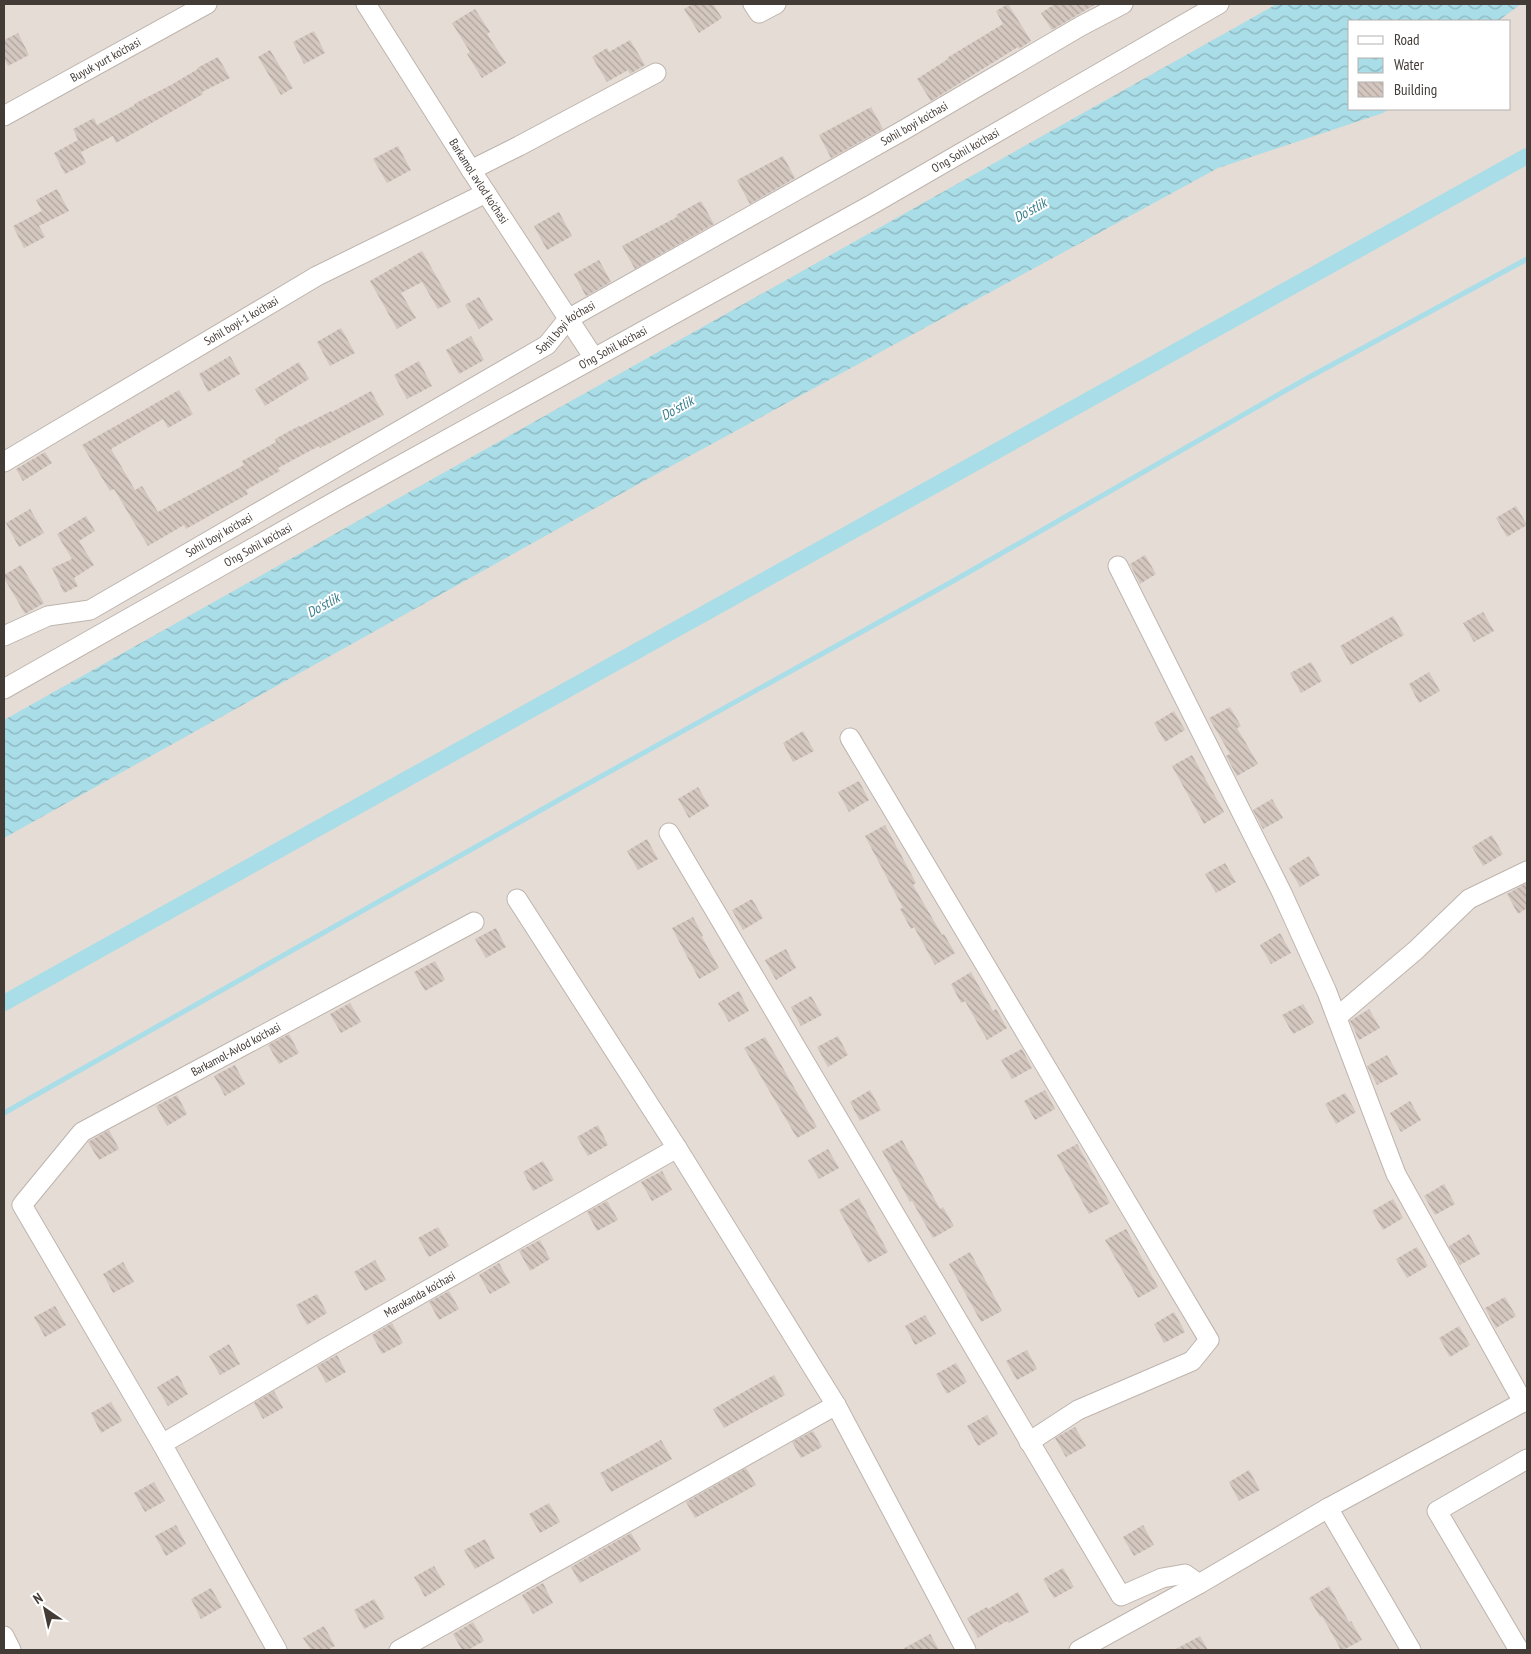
<svg xmlns="http://www.w3.org/2000/svg" width="1531" height="1654" font-family="'PT Sans Narrow',sans-serif">
<style>
.residential{fill:#e4dcd5;fill-rule:evenodd}
.water{fill:url(#water-waves)}
.lines{fill:none;stroke-linecap:round;stroke-linejoin:round}
.stream{stroke:#a9dde7;stroke-width:5}
.canal{stroke:#a9dde7;stroke-width:16}
.building{fill:url(#building-back-hatch)}
.minor-casing{stroke:#beb4ad;stroke-width:21}
.minor{stroke:#fff;stroke-width:19}
.labels{text-anchor:middle;stroke-width:4;stroke-linejoin:round;paint-order:stroke}
.street-label{font-size:12px;fill:#433b36;stroke:#fff}
.water-label{font-size:14px;font-style:italic;fill:#367d8c;stroke:#fff}
</style>
<defs>
<pattern id="water-waves" width="16" height="10" patternUnits="userSpaceOnUse" patternTransform="scale(1.25)"><rect width="16" height="10" fill="#a9dde7"/><path d="M0 5q4-4 8 0t8 0" fill="none" stroke="#8bb4bc"/></pattern>
<pattern id="building-back-hatch" width="6" height="6" patternUnits="userSpaceOnUse" patternTransform="scale(1.25)"><rect width="6" height="6" fill="#d4c7c0"/><path d="M-1 5l2 2M0 0l6 6M5-1l2 2" fill="none" stroke="#aea39d"/></pattern>
</defs>
<rect width="100%" height="100%" fill="#f1ebe6"/>
<path class="residential" d="M4 4H1527V1650H4ZM1350 21H1510V109H1350Z"/>
<path class="water" d="M1277 4H1521L1498 21H1350V109H1389L1383 113 1218 168 642 482 4 838V720Z"/>
<g class="lines">
<path class="stream" d="M4 1113 573 792 955 580 1304 380 1527 259"/>
<path class="canal" d="M4 1003 1527 156"/>
</g>
<g class="building">
<path d="M693 4H713L722 18 699 33 684 9Z"/>
<path d="M1008 4 1031 41 1019 49 1018 47 931 101 917 79 948 59 947 58 1003 24 996 11Z"/>
<path d="M1055 4H1096L1052 30 1041 13Z"/>
<path d="M475 9 490 32 487 34 506 63 482 78 467 54 470 52 452 23Z"/>
<path d="M314 31 325 53 304 64 293 42Z"/>
<path d="M18 33 29 55 8 66 4 58V40Z"/>
<path d="M630 40 645 65 630 74 628 70 607 82 592 57 607 48 609 52Z"/>
<path d="M270 50 293 88 281 95 258 57Z"/>
<path d="M218 57 230 78 202 92 203 94 116 143 113 136 81 152 86 163 65 174 54 153 78 140 73 129 94 118 97 125 135 105 134 104 171 85 198 69 197 68Z"/>
<path d="M871 107 883 129 831 158 819 135Z"/>
<path d="M398 146 411 170 387 183 373 159Z"/>
<path d="M783 156 795 178 750 204 737 180Z"/>
<path d="M57 189 69 211 39 226 45 237 24 248 13 226 42 211 36 200Z"/>
<path d="M701 201 714 224 635 269 622 246 677 217 676 215Z"/>
<path d="M559 212 572 236 547 250 534 226Z"/>
<path d="M422 251 451 302 438 309 422 282 401 293 416 318 397 329 370 281Z"/>
<path d="M599 260 611 282 586 296 574 274Z"/>
<path d="M479 297 493 320 479 329 465 305Z"/>
<path d="M341 328 355 353 330 366 317 342Z"/>
<path d="M471 336 484 360 459 374 446 350Z"/>
<path d="M230 356 240 374 208 392 199 374Z"/>
<path d="M419 361 432 386 407 399 394 375Z"/>
<path d="M299 362 309 379 265 406 255 389Z"/>
<path d="M179 390 193 414 168 428 163 419 111 449 135 490 142 486 158 512 244 465 242 461 276 442 275 439 299 426 300 427 331 411 332 412 371 391 384 415 320 448 319 446 278 468 280 471 246 490 248 494 186 529 184 525 148 546 114 489 110 491 82 445Z"/>
<path d="M45 452 52 463 23 481 16 469Z"/>
<path d="M1516 506 1527 525 1507 537 1496 518Z"/>
<path d="M30 509 44 533 19 547 6 523Z"/>
<path d="M86 516 95 531 79 541 94 565 74 578 78 586 64 593 52 568 72 559 57 534Z"/>
<path d="M1145 555 1156 574 1140 584 1130 564Z"/>
<path d="M21 565 44 603 25 614 4 578V575Z"/>
<path d="M1483 612 1494 631 1474 642 1463 623Z"/>
<path d="M1393 616 1404 635 1351 665 1340 646Z"/>
<path d="M1311 662 1322 681 1301 693 1290 673Z"/>
<path d="M1429 672 1440 691 1419 703 1409 684Z"/>
<path d="M1230 707 1241 726 1237 728 1258 764 1237 776 1226 756 1230 754 1209 718Z"/>
<path d="M1174 711 1185 730 1165 742 1154 723Z"/>
<path d="M803 731 814 751 793 762 783 743Z"/>
<path d="M1192 755 1224 812 1204 824 1172 766Z"/>
<path d="M859 781 869 800 849 812 838 792Z"/>
<path d="M698 787 709 806 689 818 678 799Z"/>
<path d="M1272 799 1283 818 1263 829 1253 810Z"/>
<path d="M885 825 916 883 913 885 942 935 944 934 955 953 935 965 914 927 911 929 900 909 903 908 865 836Z"/>
<path d="M1492 835 1503 854 1483 866 1472 847Z"/>
<path d="M647 839 658 859 638 870 627 851Z"/>
<path d="M1309 856 1320 875 1300 887 1289 868Z"/>
<path d="M1225 863 1236 882 1216 893 1205 874Z"/>
<path d="M1527 883V908L1518 914 1507 894Z"/>
<path d="M752 899 763 918 743 930 732 910Z"/>
<path d="M693 917 703 936 702 937 719 968 699 979 672 928Z"/>
<path d="M496 928 506 947 486 958 475 939Z"/>
<path d="M1280 933 1291 953 1271 964 1260 945Z"/>
<path d="M786 949 796 968 776 980 765 960Z"/>
<path d="M435 961 445 980 425 991 414 972Z"/>
<path d="M971 972 993 1011 996 1009 1007 1028 987 1040 965 1001 961 1003 951 984Z"/>
<path d="M739 991 749 1011 729 1022 718 1003Z"/>
<path d="M811 996 822 1015 801 1026 791 1007Z"/>
<path d="M350 1003 361 1022 341 1033 330 1014Z"/>
<path d="M1303 1004 1314 1023 1293 1034 1282 1015Z"/>
<path d="M1369 1009 1380 1028 1359 1040 1350 1021Z"/>
<path d="M289 1034 299 1053 279 1064 268 1045Z"/>
<path d="M838 1036 848 1055 828 1067 817 1047Z"/>
<path d="M765 1037 817 1127 797 1138 744 1048Z"/>
<path d="M1022 1049 1032 1068 1012 1079 1001 1060Z"/>
<path d="M1387 1055 1398 1074 1377 1085 1367 1066Z"/>
<path d="M235 1065 245 1084 225 1096 214 1076Z"/>
<path d="M870 1090 881 1110 860 1121 850 1102Z"/>
<path d="M1045 1090 1055 1109 1035 1120 1024 1101Z"/>
<path d="M1345 1093 1356 1112 1336 1124 1325 1104Z"/>
<path d="M177 1095 187 1114 167 1126 156 1106Z"/>
<path d="M1410 1101 1421 1120 1401 1132 1390 1113Z"/>
<path d="M598 1125 608 1145 588 1156 577 1137Z"/>
<path d="M109 1130 119 1149 99 1160 88 1142Z"/>
<path d="M902 1140 940 1209 943 1207 954 1226 933 1238 912 1201 910 1202 882 1151Z"/>
<path d="M1077 1144 1110 1203 1089 1214 1057 1155Z"/>
<path d="M828 1149 839 1168 819 1179 808 1160Z"/>
<path d="M543 1161 554 1180 533 1191 523 1172Z"/>
<path d="M662 1171 672 1190 652 1201 641 1182Z"/>
<path d="M1444 1184 1455 1204 1435 1215 1424 1196Z"/>
<path d="M859 1198 888 1252 868 1263 839 1210Z"/>
<path d="M1393 1199 1403 1218 1383 1230 1372 1211Z"/>
<path d="M607 1201 618 1220 597 1231 587 1212Z"/>
<path d="M438 1227 449 1246 429 1257 418 1238Z"/>
<path d="M1126 1229 1158 1287 1138 1298 1105 1240Z"/>
<path d="M1469 1234 1480 1254 1460 1265 1449 1246Z"/>
<path d="M540 1240 550 1259 530 1271 519 1251Z"/>
<path d="M1417 1247 1428 1266 1407 1278 1396 1259Z"/>
<path d="M970 1252 1002 1311 981 1322 949 1264Z"/>
<path d="M375 1260 386 1280 365 1291 354 1272Z"/>
<path d="M123 1262 134 1282 113 1293 103 1274Z"/>
<path d="M499 1263 510 1283 490 1294 479 1275Z"/>
<path d="M449 1291 459 1309 439 1320 429 1302Z"/>
<path d="M317 1294 327 1313 307 1325 296 1305Z"/>
<path d="M1505 1297 1516 1316 1496 1328 1485 1308Z"/>
<path d="M55 1306 66 1325 45 1337 34 1317Z"/>
<path d="M1174 1312 1185 1332 1164 1343 1154 1324Z"/>
<path d="M925 1315 936 1334 915 1345 905 1326Z"/>
<path d="M392 1323 403 1343 382 1354 372 1335Z"/>
<path d="M1459 1326 1470 1345 1450 1357 1439 1338Z"/>
<path d="M229 1344 240 1364 220 1375 209 1356Z"/>
<path d="M1027 1350 1037 1369 1017 1380 1006 1361Z"/>
<path d="M337 1355 346 1372 326 1383 317 1366Z"/>
<path d="M956 1363 967 1382 947 1394 936 1374Z"/>
<path d="M178 1375 188 1394 168 1406 157 1387Z"/>
<path d="M774 1375 785 1395 724 1428 713 1409Z"/>
<path d="M274 1391 283 1408 263 1419 254 1403Z"/>
<path d="M111 1402 122 1421 101 1433 91 1413Z"/>
<path d="M987 1415 998 1434 978 1446 967 1426Z"/>
<path d="M1075 1427 1086 1446 1066 1457 1055 1438Z"/>
<path d="M813 1431 822 1447 801 1458 792 1442Z"/>
<path d="M661 1440 672 1459 611 1492 600 1473Z"/>
<path d="M746 1468 756 1485 695 1518 686 1502Z"/>
<path d="M1249 1470 1260 1490 1239 1501 1229 1482Z"/>
<path d="M154 1482 165 1501 145 1512 134 1493Z"/>
<path d="M549 1503 560 1522 540 1533 529 1514Z"/>
<path d="M176 1525 186 1544 166 1556 155 1536Z"/>
<path d="M1143 1525 1154 1545 1134 1556 1123 1537Z"/>
<path d="M631 1533 641 1550 580 1583 571 1567Z"/>
<path d="M485 1539 495 1558 475 1569 464 1550Z"/>
<path d="M434 1566 445 1585 425 1597 414 1577Z"/>
<path d="M1063 1568 1074 1587 1054 1598 1043 1579Z"/>
<path d="M543 1583 553 1603 533 1614 522 1595Z"/>
<path d="M1329 1586 1349 1622 1351 1621 1362 1640 1343 1650H1341L1322 1616 1320 1617 1309 1598Z"/>
<path d="M211 1588 222 1607 201 1619 191 1599Z"/>
<path d="M1018 1592 1029 1612 1009 1623 1007 1621 978 1638 967 1618 987 1607 988 1609Z"/>
<path d="M374 1599 385 1618 364 1629 354 1610Z"/>
<path d="M473 1622 484 1641 468 1650H462L453 1634Z"/>
<path d="M324 1626 335 1646 327 1650H311L303 1638Z"/>
<path d="M930 1634 939 1650H901Z"/>
<path d="M1200 1636 1208 1650H1174Z"/>
</g>
<g class="lines">
<defs>
<g id="minor">
<path id="s1" d="M366 4 471 170 594 358"/>
<path d="M753 4 759 13 776 4"/>
<path id="s2" d="M4 116 207 4"/>
<path d="M471 170 519 146 656 73"/>
<path id="s3" d="M4 462 317 276 486 193"/>
<path d="M1118 566 1282 893 1327 992 1396 1174 1523 1402"/>
<path id="s4" d="M4 636 48 616 90 610 547 345 568 319 902 131 1081 26 1123 4"/>
<path id="s5" d="M4 689 343 497 871 205 1219 4"/>
<path d="M850 738 1209 1340 1192 1361 1078 1410 1029 1442"/>
<path d="M669 833 1121 1596 1162 1578 1185 1574 1199 1584"/>
<path d="M517 899 677 1148 836 1405 966 1650"/>
<path d="M1337 1017 1416 950 1469 899 1527 871"/>
<path id="s6" d="M162 1444 324 1349 677 1148"/>
<path d="M1328 1508 1411 1650"/>
<path d="M4 1636 11 1650"/>
<path id="s7" d="M277 1650 162 1444 22 1205 82 1132 474 922"/>
<path d="M399 1650 836 1405"/>
<path d="M1079 1650 1199 1584 1328 1508 1527 1400"/>
<path d="M1519 1650 1437 1511 1527 1459"/>
</g>
</defs>
<use href="#minor" class="minor-casing"/>
<use href="#minor" class="minor"/>
</g>
<g class="labels">
<g class="street-label">
<text dy="4" stroke="none"><textPath href="#s2" startOffset="116">Buyuk yurt ko'chasi</textPath></text>
<text dy="4" stroke="none"><textPath href="#s4" startOffset="1050">Sohil boyi ko'chasi</textPath></text>
<text dy="4" stroke="none"><textPath href="#s5" startOffset="1102">O'ng Sohil ko'chasi</textPath></text>
<text dy="4" stroke="none"><textPath href="#s1" startOffset="210">Barkamol avlod ko'chasi</textPath></text>
<text dy="4" stroke="none"><textPath href="#s3" startOffset="276">Sohil boyi-1 ko'chasi</textPath></text>
<text dy="4" stroke="none"><textPath href="#s4" startOffset="645">Sohil boyi ko'chasi</textPath></text>
<text dy="4" stroke="none"><textPath href="#s5" startOffset="698">O'ng Sohil ko'chasi</textPath></text>
<text dy="4" stroke="none"><textPath href="#s4" startOffset="240">Sohil boyi ko'chasi</textPath></text>
<text dy="4" stroke="none"><textPath href="#s5" startOffset="292">O'ng Sohil ko'chasi</textPath></text>
<text dy="4" stroke="none"><textPath href="#s7" startOffset="782">Barkamol-Avlod ko'chasi</textPath></text>
<text dy="4" stroke="none"><textPath href="#s6" startOffset="298">Marokanda ko'chasi</textPath></text>
</g>
<g class="water-label">
<text transform="translate(1030 210) rotate(-29)" y="5">Do'stlik</text>
<text transform="translate(677 408) rotate(-29)" y="5">Do'stlik</text>
<text transform="translate(323 605) rotate(-29)" y="5">Do'stlik</text>
</g>
</g>
<rect width="1531" height="1654" fill="none" stroke="#433b36" stroke-width="10"/>
<rect x="1348" y="20" width="162" height="90" fill="#ffffff" stroke="#b4b1af"/>
<rect x="1358" y="36" width="25" height="8" fill="#ffffff" stroke="#b4b1af"/>
<text x="1394" y="45" font-size="15" fill="#433b36">Road</text>
<rect x="1358" y="58" width="25" height="15" fill="url(#water-waves)" stroke="#b4b1af"/>
<text x="1394" y="70" font-size="15" fill="#433b36">Water</text>
<rect x="1358" y="82" width="25" height="15" fill="url(#building-back-hatch)" stroke="#b4b1af"/>
<text x="1394" y="95" font-size="15" fill="#433b36">Building</text>
<g transform="translate(45 1609) rotate(326)" stroke="#ffffff" stroke-width="4" paint-order="stroke">
<path d="M0-4L9 19L0 12L-9 19Z" fill="#433b36"/>
<text y="-8" font-size="14" font-weight="bold" text-anchor="middle" fill="#433b36">N</text>
</g>
</svg>
